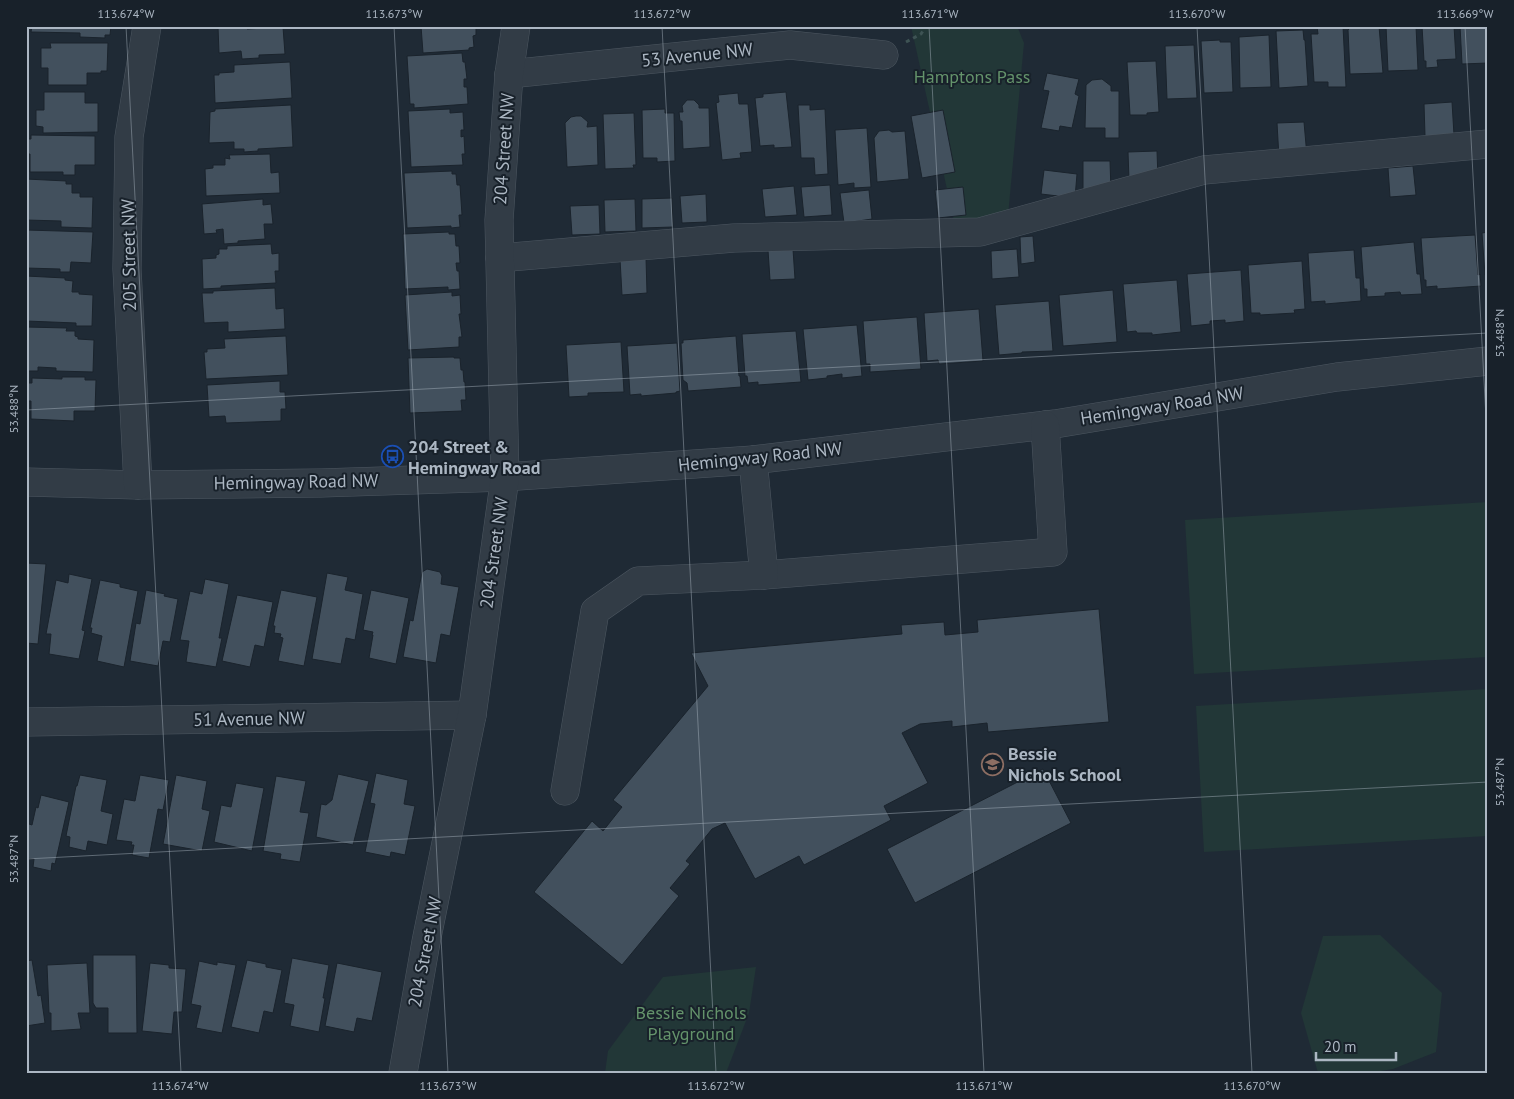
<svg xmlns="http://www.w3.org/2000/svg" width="1514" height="1099" font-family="'PT Sans',sans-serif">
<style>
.green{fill:#223737}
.building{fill:#42505d;stroke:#1a232c}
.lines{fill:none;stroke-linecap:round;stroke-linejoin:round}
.minor-casing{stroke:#4d5761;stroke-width:29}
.path{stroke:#3e5354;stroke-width:3;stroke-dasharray:4 4;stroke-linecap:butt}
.minor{stroke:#323c46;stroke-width:28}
.ticks{fill:none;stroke:#acb7c3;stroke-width:1;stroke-opacity:0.45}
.labels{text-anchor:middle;stroke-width:4;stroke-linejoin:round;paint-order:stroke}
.street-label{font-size:18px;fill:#acb7c3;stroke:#18212a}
.park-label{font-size:18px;fill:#64936b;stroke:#18212a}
.poi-label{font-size:18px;font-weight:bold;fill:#acb7c3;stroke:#18212a;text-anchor:start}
.neatline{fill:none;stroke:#acb7c3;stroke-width:2}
.ticks-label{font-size:12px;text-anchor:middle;fill:#acb7c3}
</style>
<rect width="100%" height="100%" fill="#1f2a35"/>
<g class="green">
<path d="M911 26H1017L1024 43 1008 216 954 221Z"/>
<path d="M1488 502V657L1194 674 1185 520Z"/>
<path d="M1488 689V836L1204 852 1196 706Z"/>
<path d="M1380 935 1442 993 1436 1052 1393 1069 1369 1073H1318L1301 1013 1323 936Z"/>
<path d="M756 967 749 1013 726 1073H605L608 1051 663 977Z"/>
</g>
<g class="building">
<path d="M32 26H111L110 35H105V38L80 37V33L31 32Z"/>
<path d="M247 26V29L283 27 285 54 259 55V58L242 59 241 51 219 53 218 27Z"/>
<path d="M421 26H476V35L473 36 474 47 469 48V50L423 53Z"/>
<path d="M1317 26H1343L1346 87H1328V82H1314L1311 34H1318Z"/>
<path d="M1352 26H1379L1383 73 1350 74 1348 30Z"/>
<path d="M1386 26H1416L1418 70 1388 71Z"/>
<path d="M1422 26H1454L1456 59 1437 60 1438 67 1426 68V61H1424Z"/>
<path d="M1460 26H1488V63L1462 64Z"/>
<path d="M1303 30 1304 40H1305L1308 86 1279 88 1276 31Z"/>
<path d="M1269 35 1271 87 1240 88 1239 37Z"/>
<path d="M1220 40V42H1231L1233 92 1204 93 1201 41Z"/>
<path d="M50 43H108L107 71H101V73H87V85H48V68H41V48H51Z"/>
<path d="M1194 45 1197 98 1167 99 1165 46Z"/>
<path d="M462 53 463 62H465L467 79H464V87H467L468 104 414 108V104H410L407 56Z"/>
<path d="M1156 61 1159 112 1147 113V115H1130L1127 62Z"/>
<path d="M290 62 292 98 215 103 214 75H219V73L234 72V65Z"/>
<path d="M1047 73 1079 79 1075 94 1079 96 1072 128 1060 126 1059 131 1041 128 1049 91 1043 90Z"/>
<path d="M1102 79 1111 86V91H1119V138H1105V128H1085L1086 85 1092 80Z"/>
<path d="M44 92H85V103H98V132L43 133V127L36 126V110H44Z"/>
<path d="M786 92 792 147 774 148V145L760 146 755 98 763 97V94Z"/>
<path d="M738 93 739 104H748L752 152 740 153 741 158 722 160 716 103 719 102 718 95Z"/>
<path d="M687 100H694L699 105V108H709L710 147 683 149 682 121H680L679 112H683L682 106Z"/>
<path d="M1452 102 1454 135 1425 136 1424 104Z"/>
<path d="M291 105 293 147 258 149V151L244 152V149H234V142L209 143 210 112 215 111V109Z"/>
<path d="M798 105H810V110L825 109 828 174 815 175 814 158H801Z"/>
<path d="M450 109V113L463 112 464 130H461V137L464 136 465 154H462L463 165 411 167 408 111Z"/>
<path d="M665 109V113H674L675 161 657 162V158H643L642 110Z"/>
<path d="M943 110 955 172 922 178 911 116Z"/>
<path d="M634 113 636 165H633L634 168 605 169 603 114Z"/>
<path d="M576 116H581L588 122 587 127 597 126 598 165 567 167 565 123 571 117Z"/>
<path d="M1304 122 1307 156 1279 158 1277 123Z"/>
<path d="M867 128 871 187 854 188V183L838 185 835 130Z"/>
<path d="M889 130 892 132 905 131 909 179 877 182 874 138 879 131Z"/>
<path d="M31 135 95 136V165H75V175H63V172H30V154H26V139H31Z"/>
<path d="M1157 151 1158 179 1129 180 1128 152Z"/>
<path d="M270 154 271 173 279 172 280 193 206 196 205 169 213 168V165H225V158L230 159 229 155Z"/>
<path d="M1083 161H1110L1111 191H1083Z"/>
<path d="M1413 166 1416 195 1390 197 1388 168Z"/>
<path d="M1044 170 1077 174 1075 198 1041 194Z"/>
<path d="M452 171V174H456L457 185H460L462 215H459L460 227 451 228V226L407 228 404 173Z"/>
<path d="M26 179 66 181V184H72V193H80V197H93L92 228 61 227V221L26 220Z"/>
<path d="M830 185 832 215 804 217 801 187Z"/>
<path d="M794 186 797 215 765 217 762 189Z"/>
<path d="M963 187 966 215 938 218 935 190Z"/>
<path d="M869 190 872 219 844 223 840 193Z"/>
<path d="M706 194 707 222 682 223 680 196Z"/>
<path d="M672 198 673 227 642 228V199Z"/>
<path d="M263 199V205L271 204 273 224H264L265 239 238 241V243L224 244 223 229 216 230 217 233 204 234 202 204Z"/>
<path d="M635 199 636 231 605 232 604 200Z"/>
<path d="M599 205 600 234 572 235 570 206Z"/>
<path d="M26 230 93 232 91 263 71 262 70 272H60V269L26 268Z"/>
<path d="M449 232V234H455L456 246H459L460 263H456L457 271H459L460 289 448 290V287L405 289 403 234Z"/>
<path d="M1488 232V283L1487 275H1485L1482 233Z"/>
<path d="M1475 235 1478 275 1480 274 1481 286 1437 289V286L1426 287V280H1424L1421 238Z"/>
<path d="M1033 236 1035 262 1021 264 1020 237Z"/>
<path d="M1414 242 1417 274H1420L1422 294 1401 295 1400 292 1385 293V296L1367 297V289H1364L1361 247Z"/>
<path d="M271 244 272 254 279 253V271H275L276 283 221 286V288L203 289 202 259 216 258V255L219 254V249H227V246Z"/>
<path d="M793 249 795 279 770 280 768 250Z"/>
<path d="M1017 249 1019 277 992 279 991 251Z"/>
<path d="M1354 250 1356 278H1360L1361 301 1325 304V301L1311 302 1308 253Z"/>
<path d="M646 258 647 293 622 295 620 259Z"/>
<path d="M1302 261 1305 309 1294 310 1295 313 1260 315V313H1251L1248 265Z"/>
<path d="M1241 270 1244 321 1225 323V320L1210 321V324L1191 326 1187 274Z"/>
<path d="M26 276 65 278V280L73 281 72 292H79V294L93 295 92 326H76V323L26 321Z"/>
<path d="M1177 280 1181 332 1152 335V333H1137L1136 331 1127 332 1123 284Z"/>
<path d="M275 288 276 309 284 308 285 329 228 332V322L204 323 202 293H213V291Z"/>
<path d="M1113 290 1117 342 1063 346 1059 295Z"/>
<path d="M452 292V296L460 295 461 314H459L462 337H459V347L408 350 405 295Z"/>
<path d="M1049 301 1053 351 1022 352V353L999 355 995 305Z"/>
<path d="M979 309 983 361 939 364 938 360 927 361 924 313Z"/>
<path d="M917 317 921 369 870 372V364H866L863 321Z"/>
<path d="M857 325 862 376 842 378V374L827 376V378L808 380 803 329Z"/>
<path d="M26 327 67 328 66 331H75V336L78 337V339L94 340 93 372 56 371V368L38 367V371H28V367H26Z"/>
<path d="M796 331 801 382 758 385V382L748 383 747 376H745L742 334Z"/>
<path d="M286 336 288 375 206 379 204 352H207V349L225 348 224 339Z"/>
<path d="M736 336 739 376H740L741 387 688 391 687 383 683 380 681 343H683V340Z"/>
<path d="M621 342 624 392 588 393V396L569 397 566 345Z"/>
<path d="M677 343 680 391 676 392V393L641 396V394L630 395 627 346Z"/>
<path d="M454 357V358H460L461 370H463L464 382H465L466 400H461L462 411 410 413 408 358Z"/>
<path d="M62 377H85V380H96L95 411H74V421L31 419V401H26V383H32V378L62 379Z"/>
<path d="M280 381V392H285L286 409H281V421L226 423 225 416 209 417 207 385Z"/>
<path d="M26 563 46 564 38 644 26 643Z"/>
<path d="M427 569 440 572 442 576 441 584 459 587 450 636 441 634 436 663 403 657 410 620 413 621 422 572Z"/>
<path d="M327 573 348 577 345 590 363 594 355 640 346 638 341 664 312 659Z"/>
<path d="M69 574 92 579 82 630 85 631 79 659 49 654 51 634H46L56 580 68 583Z"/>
<path d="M205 579 229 584 219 638H222L216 667 186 662 189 641 180 640 190 591 202 594Z"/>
<path d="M100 580 120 584V587L138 591 124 667 97 661 102 636 91 633 92 628H90Z"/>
<path d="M146 590 165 594 164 596 178 599 170 642 163 641 158 666 130 661 136 623 140 624Z"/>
<path d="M281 590 317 597 304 666 278 661 283 638 280 637 281 634 274 633 275 626H273Z"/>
<path d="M371 590 409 598 396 664 369 658 373 635H372L373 632 363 630Z"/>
<path d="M237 595 273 602 264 647 255 645 250 667 222 661Z"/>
<path d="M1099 609 1109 722 988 732 987 723 952 727V721L920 724 902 733 928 783 884 806 891 820 804 865 799 856 755 879 725 823 712 829 686 861 690 864 670 888 679 896 622 965 534 892 592 821 603 831 622 807 613 800 708 686 691 653 902 634 901 625 944 622 945 635 978 632 977 620Z"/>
<path d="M1043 769 1071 823 915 903 887 849Z"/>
<path d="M376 773 408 780 404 804 415 806 405 855 391 852 390 857 365 852 375 804 370 803Z"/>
<path d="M338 774 369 781 353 845 316 837 321 804 326 805 332 800Z"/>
<path d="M80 775 107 780 101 811 113 814 107 845 88 841 86 851 69 847 70 837 66 836 76 786H77Z"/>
<path d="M140 775 169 780 163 810 158 809 149 858 132 855 134 845H131L132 842 116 840 124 799 135 801Z"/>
<path d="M176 775 207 781 202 809 210 811 202 851 163 844Z"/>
<path d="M276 776 306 781 300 812 309 813 300 862 280 859 281 854 263 851Z"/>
<path d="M236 783 264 788 252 851 214 842 221 805 231 807Z"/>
<path d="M41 795 69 802 55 864 52 863 51 871 33 867 34 859 26 858V823L32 825 36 807 38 808Z"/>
<path d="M93 955H136L137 1033H108V1008H96L93 1003Z"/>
<path d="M292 958 329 965 323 998H325L319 1032 290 1026 294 1005 284 1003Z"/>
<path d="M32 960 38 996 41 995 45 1023 26 1026V961Z"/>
<path d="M247 960 266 964V967L282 970 273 1013 264 1011 259 1033 231 1027Z"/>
<path d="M199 961 217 965V962L236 965 222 1033 196 1028 201 1006 191 1004Z"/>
<path d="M87 963 90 1013H78L81 1029 51 1031V1013H49L47 965Z"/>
<path d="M150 963 169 965V968L186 969 182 1012H174L172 1034 142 1031Z"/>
<path d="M337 963 382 972 372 1021 357 1018 354 1032 325 1026Z"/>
</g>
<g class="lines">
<defs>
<g id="minor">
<path d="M509 74 790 45 884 55"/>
<path d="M500 258 734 238 980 232 1204 170 1488 144"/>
<path d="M26 482 138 485 321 483 505 477 753 460 1055 424 1337 377 1488 361"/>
<path d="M138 485 127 269 129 137 147 26"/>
<path d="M764 575 1053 552 1045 425"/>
<path d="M26 722 472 715"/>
<path d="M565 791 595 611 638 581 764 575 753 460"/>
<path d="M403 1073 426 942 472 715 505 477 499 220 509 74 516 26"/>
</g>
</defs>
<use href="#minor" class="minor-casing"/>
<path class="path" d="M906 42 921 34 926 26"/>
<use href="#minor" class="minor"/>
</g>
<path class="ticks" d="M126 26 181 1073M394 26 448 1073M662 26 716 1073M929 26 984 1073M1197 26 1252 1073M1465 26 1488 455M26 410 1488 333M26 859 1488 782"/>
<defs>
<symbol id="bus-ring" viewBox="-11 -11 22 22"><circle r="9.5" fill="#18212a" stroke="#1a4fb4" stroke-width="1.5"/><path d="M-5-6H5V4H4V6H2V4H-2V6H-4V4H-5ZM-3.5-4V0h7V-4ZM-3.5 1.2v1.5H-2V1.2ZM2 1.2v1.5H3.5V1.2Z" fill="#1a4fb4"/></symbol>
<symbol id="school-ring" viewBox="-11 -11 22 22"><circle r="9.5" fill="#18212a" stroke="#8d6e63" stroke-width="1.5"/><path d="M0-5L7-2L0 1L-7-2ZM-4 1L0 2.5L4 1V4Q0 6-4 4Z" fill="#8d6e63"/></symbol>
</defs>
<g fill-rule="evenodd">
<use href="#bus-ring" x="380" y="444" width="25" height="25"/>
<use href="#school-ring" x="980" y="752" width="25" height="25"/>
</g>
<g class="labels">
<g class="street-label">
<text transform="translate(697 55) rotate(-6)" y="6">53 Avenue NW</text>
<text transform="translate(504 149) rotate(-86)" y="6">204 Street NW</text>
<text transform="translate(129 255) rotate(-91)" y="6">205 Street NW</text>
<text transform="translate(1162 406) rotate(-9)" y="6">Hemingway Road NW</text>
<text transform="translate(760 457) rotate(-6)" y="6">Hemingway Road NW</text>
<text transform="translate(296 482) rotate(-1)" y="6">Hemingway Road NW</text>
<text transform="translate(494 553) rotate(-82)" y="6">204 Street NW</text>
<text transform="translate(249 719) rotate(-1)" y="6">51 Avenue NW</text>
<text transform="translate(425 952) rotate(-79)" y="6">204 Street NW</text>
</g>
<g class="park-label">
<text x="972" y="83">Hamptons Pass</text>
<text x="691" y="1019">Bessie Nichols<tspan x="691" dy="21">Playground</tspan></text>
</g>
<g class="poi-label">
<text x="408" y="453">204 Street &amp;<tspan x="408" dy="21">Hemingway Road</tspan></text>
<text x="1008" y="760">Bessie<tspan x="1008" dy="21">Nichols School</tspan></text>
</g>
</g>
<rect width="1514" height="1099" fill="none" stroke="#18212a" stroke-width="55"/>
<path d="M1316 1052v8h80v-8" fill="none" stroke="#acb7c3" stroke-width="2.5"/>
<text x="1324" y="1052" font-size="15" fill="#acb7c3" stroke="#18212a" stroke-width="4" paint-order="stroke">20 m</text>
<rect x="28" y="28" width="1458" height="1044" class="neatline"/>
<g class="ticks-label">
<text x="126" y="18">113.674°W</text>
<text x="394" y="18">113.673°W</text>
<text x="662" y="18">113.672°W</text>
<text x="930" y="18">113.671°W</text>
<text x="1197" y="18">113.670°W</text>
<text x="1465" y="18">113.669°W</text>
<text transform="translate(1500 333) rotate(-90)" y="4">53.488°N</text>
<text transform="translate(14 409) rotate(-90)" y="4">53.488°N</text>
<text transform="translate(1500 782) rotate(-90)" y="4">53.487°N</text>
<text transform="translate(14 859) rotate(-90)" y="4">53.487°N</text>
<text x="180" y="1090">113.674°W</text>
<text x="448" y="1090">113.673°W</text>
<text x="716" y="1090">113.672°W</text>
<text x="984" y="1090">113.671°W</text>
<text x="1252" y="1090">113.670°W</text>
</g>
</svg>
